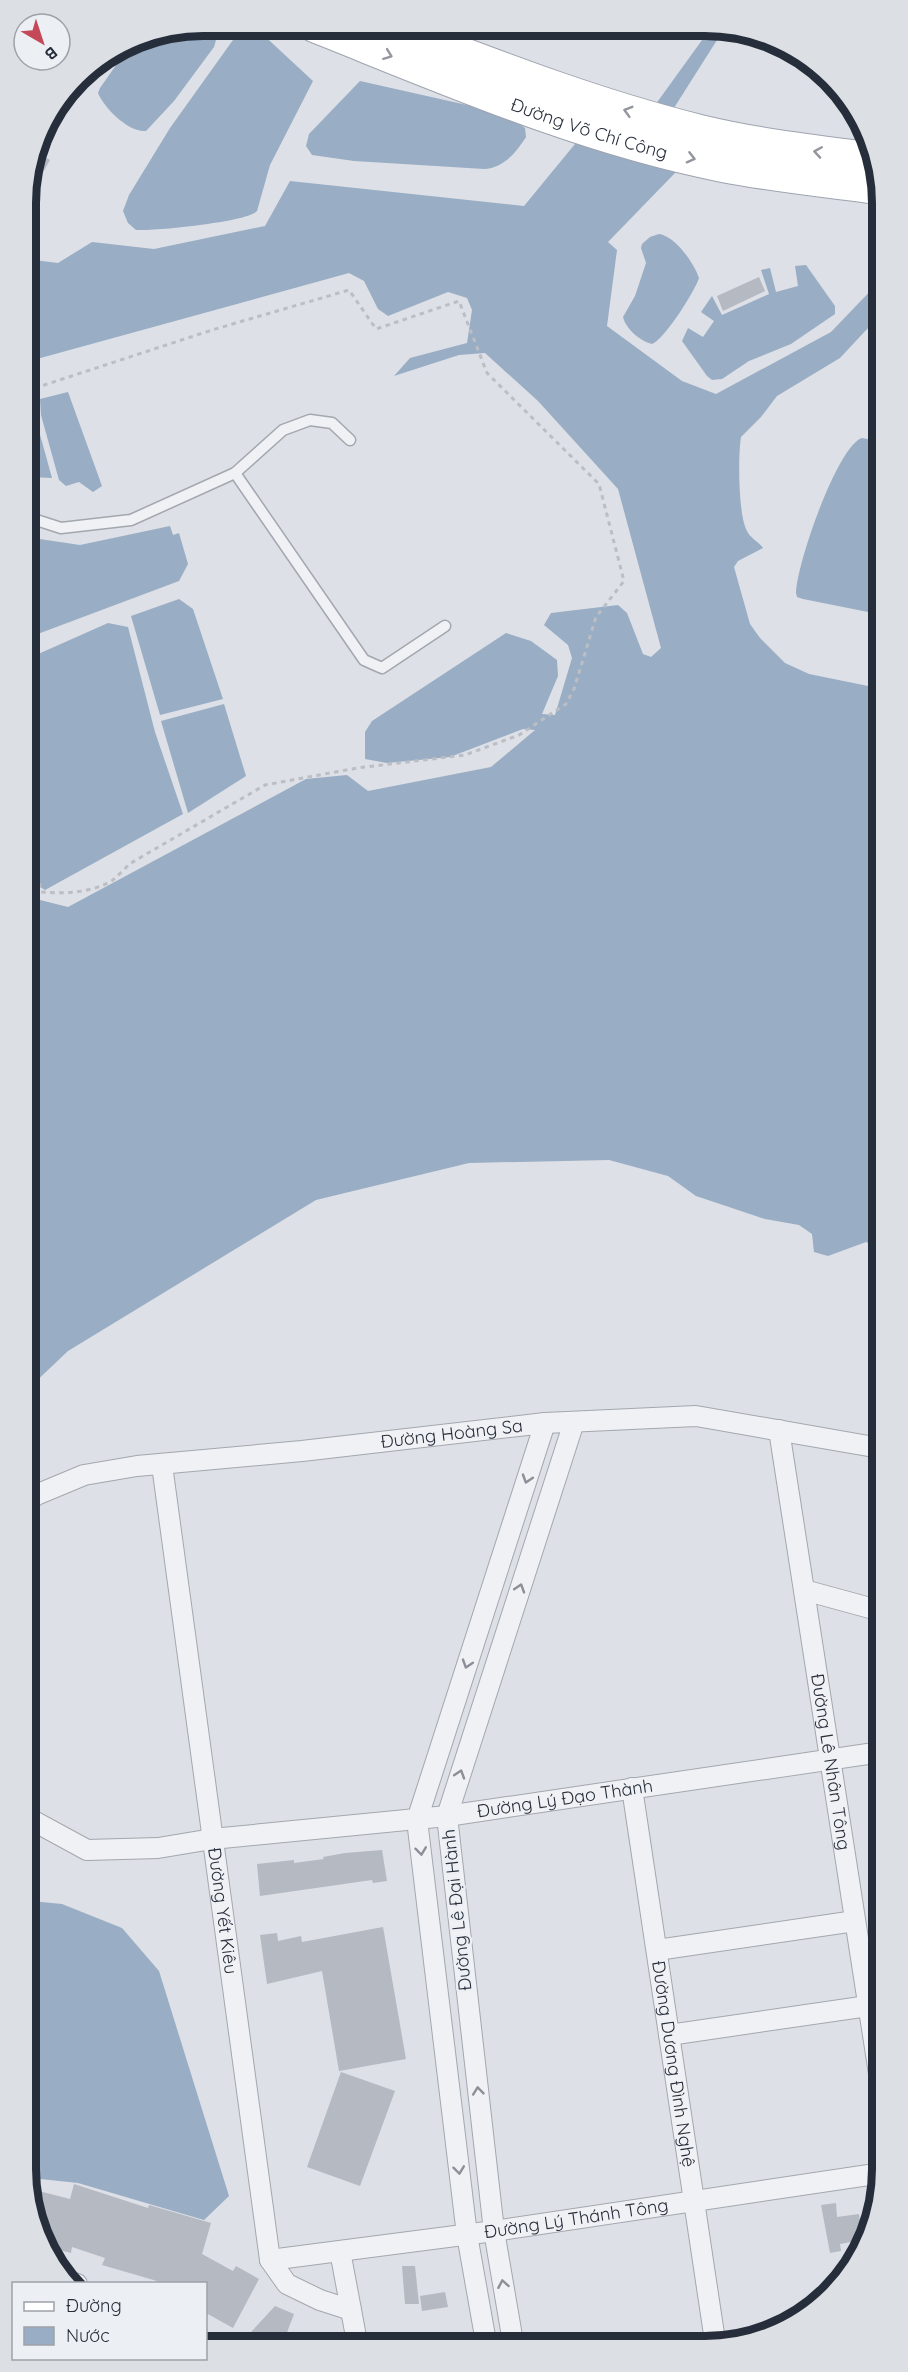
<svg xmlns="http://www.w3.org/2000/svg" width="908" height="2372" font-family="Quicksand,sans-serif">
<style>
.water{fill:#99adc4}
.building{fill:#b4b9c2}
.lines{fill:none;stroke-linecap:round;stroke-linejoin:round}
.service-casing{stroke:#a3a7af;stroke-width:13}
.minor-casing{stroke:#a3a7af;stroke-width:22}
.primary-casing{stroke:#9da4b0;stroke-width:34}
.path{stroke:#bbbec4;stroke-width:3;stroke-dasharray:4.5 4.5;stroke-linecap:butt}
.service{stroke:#eff1f4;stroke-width:10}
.minor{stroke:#eff1f4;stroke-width:20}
.primary{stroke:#fff;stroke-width:32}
.oneway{stroke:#93969d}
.oneway2{stroke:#8b9098}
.labels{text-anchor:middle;stroke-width:5;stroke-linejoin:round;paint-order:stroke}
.street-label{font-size:18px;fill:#272e3b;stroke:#eceff3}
.rim{fill:none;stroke:#272e3b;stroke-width:8}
</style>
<rect width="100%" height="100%" fill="#dde0e6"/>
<g class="water">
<path d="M202 26 216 40 214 47 174 101 146 131C129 133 104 108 98 93L100 88 133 41Z"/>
<path d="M243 26H252L258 30 313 81 270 165 257 211C247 222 154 231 136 230L128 223 123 211 129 195 170 128Z"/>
<path d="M710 29H724L660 130 706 141 608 242 617 250 607 326 682 381 716 394 831 332 877 284 874 298 876 315 869 327 840 358 777 396 761 417 741 437C738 455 738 515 747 531 750 538 759 542 763 548L738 561 734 567 750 624 760 638 785 663 809 674 878 688 880 1249 866 1242 828 1256 814 1252 812 1234 799 1225 765 1219 696 1196 668 1176 609 1160 469 1163 316 1200 68 1351 29 1388 28 897 68 907 306 779 347 775 368 791 491 767 535 730 523 729 450 757 387 763 365 759V732L372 721 506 633 531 641 557 660 558 676 542 714 555 715 572 658 568 645 544 625 551 613 618 605 627 613 643 654 651 657 661 648 618 489 538 401 485 353 459 355 394 376 410 358 467 343 472 310 467 298 448 292 388 316 378 309 364 281 349 273 26 362V259L58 263 92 242 154 249 265 226 290 181 524 206 598 116 640 126Z"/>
<path d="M360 81 507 114 525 128 526 137C516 153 503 168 484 169L354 161 312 155 306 146 309 134Z"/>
<path d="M659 234C675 236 694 263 699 278 695 291 664 340 652 344 640 341 626 329 623 317L635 296 646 263 641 248 642 244 650 237Z"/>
<path d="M806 265 835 306V314L791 344 749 361 722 379 712 380 707 376 682 341 688 328 703 337 714 321 701 312 712 296 722 315 769 294 761 270 770 268 776 292 798 286 795 266Z"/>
<path d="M35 389 38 394 31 402 52 478 30 477 27 475 26 392Z"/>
<path d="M68 392 102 486 93 492 79 482 66 486 59 480 41 415 40 399Z"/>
<path d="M862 438 877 441 878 614 803 599 797 597 796 593C796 566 837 446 862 438Z"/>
<path d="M170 526 173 535 179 533 188 564 179 581 27 638V534L33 538 80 545Z"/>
<path d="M179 599 193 609 223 699 160 715 131 616Z"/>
<path d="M108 623 128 627 155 732 183 814 45 890 37 885 28 832 27 659Z"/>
<path d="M224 704 246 776 188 813 161 721Z"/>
<path d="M31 1901 62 1904 122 1928 159 1971 229 2196 204 2220 78 2183 31 2178Z"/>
</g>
<g class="building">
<path d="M36 152 50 160 30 196 26 194V191Z"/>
<path d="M759 277 765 291 723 311 717 296Z"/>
<path d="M382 1850 387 1881 373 1883 372 1880 260 1896 257 1864 294 1860V1863L324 1859 323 1857 345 1853Z"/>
<path d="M383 1927 406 2059 339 2071 322 1971 267 1984 260 1935 277 1933 278 1941 301 1936 302 1942Z"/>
<path d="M341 2072 395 2091 360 2186 307 2167Z"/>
<path d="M74 2184 148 2208 149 2205 211 2223 202 2254 233 2271 236 2266 259 2279 233 2328 206 2313V2283H156L157 2281 102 2265 105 2258 72 2247 71 2253 44 2246 31 2214V2189L70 2199Z"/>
<path d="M836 2203 837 2217 859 2214 862 2240 840 2244 841 2251 830 2253 821 2205Z"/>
<path d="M402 2266H415L419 2304H405Z"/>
<path d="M445 2292 448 2307 422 2311 420 2296Z"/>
<path d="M275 2306 294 2314 283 2343H241Z"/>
</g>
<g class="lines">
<defs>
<g id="service">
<path d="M235 473 364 660 382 668 445 626"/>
<path d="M27 517 61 528 131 520 235 473 283 430 310 420 332 423 350 440"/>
</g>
<g id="minor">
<path id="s1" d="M779 1430 882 2093"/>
<path id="s2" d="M162 1465 270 2260 287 2284 320 2300 351 2310"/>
<path id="s3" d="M30 1500 36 1495 84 1475 137 1466 302 1451 545 1423 696 1416 880 1448"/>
<path d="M804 1590 881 1611"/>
<path id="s4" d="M632 1788 715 2341"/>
<path id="s5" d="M30 1819 87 1850 158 1848 212 1839 447 1816 881 1752"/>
<path d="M657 1950 855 1921"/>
<path d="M669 2035 868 2006"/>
<path d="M340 2251 357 2342"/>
<path id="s6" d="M270 2260 494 2231 882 2173"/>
<path d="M68 2281 77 2284"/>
<path d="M486 2342 467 2235 417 1820 545 1423"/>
<path d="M513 2342 494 2231 447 1816 574 1422"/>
</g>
<g id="primary">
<path id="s7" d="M314 26C447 79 582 138 723 166 774 176 826 181 877 188"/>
<path d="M393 27C495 66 595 105 700 131 758 145 818 152 877 159"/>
</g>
</defs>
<use href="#service" class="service-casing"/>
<use href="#minor" class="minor-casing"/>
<use href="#primary" class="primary-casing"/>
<g class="path">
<path d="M26 391 212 330 349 290 376 329 459 301 487 373 599 484 624 581 596 617 574 689 566 704 519 735 465 755 357 768 265 785 131 863C125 868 119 875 113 880 92 893 65 894 41 892L28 825"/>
<path d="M28 896 32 892H41"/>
</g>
<use href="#service" class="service"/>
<use href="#minor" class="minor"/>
<use href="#primary" class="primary"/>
</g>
<defs><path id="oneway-chevron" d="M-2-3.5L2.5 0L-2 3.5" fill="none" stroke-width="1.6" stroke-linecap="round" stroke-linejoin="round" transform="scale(1.5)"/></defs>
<g class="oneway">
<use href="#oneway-chevron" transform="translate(388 55) rotate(21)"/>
<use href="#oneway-chevron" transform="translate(628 111) rotate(-164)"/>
<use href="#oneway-chevron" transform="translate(818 152) rotate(-171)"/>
<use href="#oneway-chevron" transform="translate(691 158) rotate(14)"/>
</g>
<g class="oneway2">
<use href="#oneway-chevron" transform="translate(527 1479) rotate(108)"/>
<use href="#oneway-chevron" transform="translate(520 1588) rotate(-72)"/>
<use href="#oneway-chevron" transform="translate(467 1664) rotate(108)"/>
<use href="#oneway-chevron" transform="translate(460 1774) rotate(-72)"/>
<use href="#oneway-chevron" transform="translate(421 1851) rotate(83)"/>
<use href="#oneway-chevron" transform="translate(478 2091) rotate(-96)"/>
<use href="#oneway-chevron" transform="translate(459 2170) rotate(83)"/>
<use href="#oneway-chevron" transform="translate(503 2284) rotate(-100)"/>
</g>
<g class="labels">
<g class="street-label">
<text dy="6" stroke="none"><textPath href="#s7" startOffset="294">Đường Võ Chí Công</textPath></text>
<text dy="6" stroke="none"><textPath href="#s3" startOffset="430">Đường Hoàng Sa</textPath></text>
<text dy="6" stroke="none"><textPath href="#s1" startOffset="336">Đường Lê Nhân Tông</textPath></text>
<text dy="6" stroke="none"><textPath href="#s5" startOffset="546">Đường Lý Đạo Thành</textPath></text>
<text transform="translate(457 1910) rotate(-96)" y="6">Đường Lê Đại Hành</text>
<text dy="6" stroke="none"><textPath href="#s2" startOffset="450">Đường Yết Kiêu</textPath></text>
<text dy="6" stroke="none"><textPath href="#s4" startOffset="279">Đường Dương Đình Nghệ</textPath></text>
<text dy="6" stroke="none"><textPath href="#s6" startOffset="309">Đường Lý Thánh Tông</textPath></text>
</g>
</g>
<path d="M0 0H908V2372H0ZM203 36H705A167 167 0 0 1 872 203V2169A167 167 0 0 1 705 2336H203A167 167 0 0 1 36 2169V203A167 167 0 0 1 203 36Z" fill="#dce0e4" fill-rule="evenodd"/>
<path class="rim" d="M203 36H705A167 167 0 0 1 872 203V2169A167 167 0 0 1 705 2336H203A167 167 0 0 1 36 2169V203A167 167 0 0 1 203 36Z"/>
<rect x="12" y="2282" width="195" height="78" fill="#eceff3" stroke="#9da2a9" stroke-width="1.5"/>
<rect x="24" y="2302" width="30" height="9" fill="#ffffff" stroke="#9da2a9" stroke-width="1.5"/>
<text x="66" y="2312" font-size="18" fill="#272e3b">Đường</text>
<rect x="24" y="2327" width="30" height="18" fill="#99adc4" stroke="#9da2a9" stroke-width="1.5"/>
<text x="66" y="2342" font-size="18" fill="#272e3b">Nước</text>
<g transform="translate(42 42) rotate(141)"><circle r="28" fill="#eceff3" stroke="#9da2a9" stroke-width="1.5"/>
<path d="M0-4.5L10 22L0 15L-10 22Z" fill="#c44857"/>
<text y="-9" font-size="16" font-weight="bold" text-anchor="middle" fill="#272e3b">B</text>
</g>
</svg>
